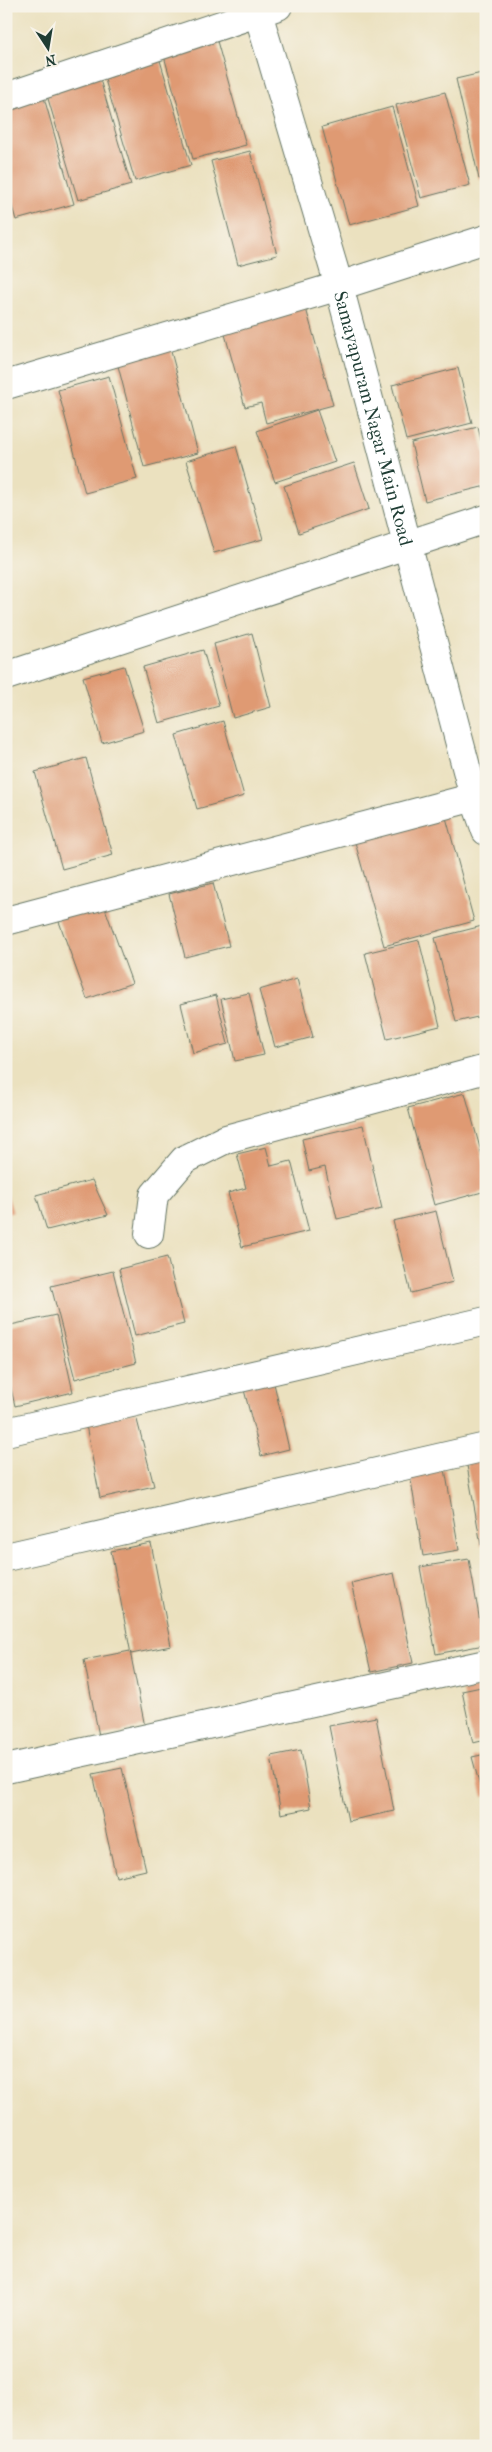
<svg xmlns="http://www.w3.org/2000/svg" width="492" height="2452" font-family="'IM FELL French Canon',serif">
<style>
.building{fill:#df9a73}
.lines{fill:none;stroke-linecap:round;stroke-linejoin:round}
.minor-casing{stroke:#667665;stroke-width:30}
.tertiary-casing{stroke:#667665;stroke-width:30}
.minor{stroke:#fff;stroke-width:28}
.tertiary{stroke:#fff;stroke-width:28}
.labels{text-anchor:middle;stroke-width:4;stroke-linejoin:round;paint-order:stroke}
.street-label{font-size:19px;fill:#1f3d34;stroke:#f7f3e8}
</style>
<rect width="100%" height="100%" fill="#f7f3e8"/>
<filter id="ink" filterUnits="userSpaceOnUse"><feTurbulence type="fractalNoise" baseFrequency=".02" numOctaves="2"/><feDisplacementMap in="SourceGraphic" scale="10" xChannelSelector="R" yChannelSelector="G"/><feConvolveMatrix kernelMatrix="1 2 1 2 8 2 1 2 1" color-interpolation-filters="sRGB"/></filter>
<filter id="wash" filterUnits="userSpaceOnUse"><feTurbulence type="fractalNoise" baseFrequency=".0096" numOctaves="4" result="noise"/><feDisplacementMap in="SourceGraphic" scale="20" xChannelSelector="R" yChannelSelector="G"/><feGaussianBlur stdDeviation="1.12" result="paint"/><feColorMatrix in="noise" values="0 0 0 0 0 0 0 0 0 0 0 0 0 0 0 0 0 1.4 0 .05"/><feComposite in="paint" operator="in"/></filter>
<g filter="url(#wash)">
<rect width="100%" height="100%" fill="#ebe1bf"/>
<g id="blocks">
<g class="building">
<path d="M215 34 246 145 193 159 162 49Z"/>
<path d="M159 57 191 165 135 181 103 73Z"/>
<path d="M486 72V177L479 179 456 79Z"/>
<path d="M99 76 131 185 78 200 46 92Z"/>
<path d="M445 92 470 185 421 198 396 105Z"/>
<path d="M43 94 74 204 16 220 6 186V105Z"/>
<path d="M392 107 419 206 349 225 322 127Z"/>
<path d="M250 151 277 255 238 265 211 161Z"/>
<path d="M305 305 333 405 266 423 261 403 245 407 223 327Z"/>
<path d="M169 344 198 453 144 467 116 358Z"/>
<path d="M458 368 472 423 406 440 392 385Z"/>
<path d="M109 376 137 479 85 493 58 390Z"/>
<path d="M317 410 335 462 275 482 257 431Z"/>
<path d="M478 427 486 460V486L425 501 411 443Z"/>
<path d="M236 446 263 539 214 553 186 461Z"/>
<path d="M354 463 369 509 299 533 284 486Z"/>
<path d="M252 633 271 707 233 718 214 644Z"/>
<path d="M203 650 219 706 159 723 143 667Z"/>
<path d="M124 666 144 731 102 743 83 677Z"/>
<path d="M223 721 244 796 197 809 176 735Z"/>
<path d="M86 758 113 855 62 869 35 772Z"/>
<path d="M444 810 474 921 384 946 353 835Z"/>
<path d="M213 883 229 946 185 957 169 894Z"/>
<path d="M102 900 132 983 87 999 57 916Z"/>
<path d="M486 925V1015L456 1022 435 938Z"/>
<path d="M419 940 440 1026 387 1039 365 953Z"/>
<path d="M297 979 313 1037 275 1047 259 990Z"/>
<path d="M249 993 264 1055 235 1061 221 999Z"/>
<path d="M216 995 228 1044 193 1053 181 1004Z"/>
<path d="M486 1075V1097H485L479 1077Z"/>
<path d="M465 1093 486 1170V1191L434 1205 408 1108Z"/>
<path d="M363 1125 382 1209 337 1219 325 1167 309 1171 302 1139Z"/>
<path d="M266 1147 271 1166 291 1161 309 1231 242 1247 228 1193 246 1188 237 1154Z"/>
<path d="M92 1180 108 1215 47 1230 36 1195Z"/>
<path d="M6 1191 13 1212 6 1214Z"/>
<path d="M436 1211 453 1282 411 1293 393 1221Z"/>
<path d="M167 1257 184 1324 135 1336 119 1269Z"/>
<path d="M113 1271 136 1363 75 1379 51 1286Z"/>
<path d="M56 1315 73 1392 15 1406 6 1367V1326Z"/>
<path d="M273 1379 289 1449 261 1456 242 1382Z"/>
<path d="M135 1412 154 1486 100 1498 85 1420Z"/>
<path d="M486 1456V1544L481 1545 466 1460Z"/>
<path d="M445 1469 459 1550 423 1556 410 1474Z"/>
<path d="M151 1543 171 1646 131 1654 111 1551Z"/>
<path d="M469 1559 484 1645 436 1654 420 1567Z"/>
<path d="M394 1573 413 1663 371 1672 351 1583Z"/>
<path d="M130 1651 145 1727 99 1736 84 1660Z"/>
<path d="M486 1686V1740L473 1743 462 1691Z"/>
<path d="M376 1717 394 1811 348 1821 329 1726Z"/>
<path d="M301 1750 311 1808 281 1814 271 1756Z"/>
<path d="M486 1754V1796L483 1797 472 1757Z"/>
<path d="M122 1768 146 1870 116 1877 93 1774Z"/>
</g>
</g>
</g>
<g filter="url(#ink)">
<use href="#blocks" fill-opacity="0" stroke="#667665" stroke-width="1"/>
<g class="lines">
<defs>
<g id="minor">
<path d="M6 97 278 6"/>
<path d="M6 385 339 286 486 239"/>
<path d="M6 676 486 519"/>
<path d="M6 921 486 794"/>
<path d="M149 1234 154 1195 184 1160 226 1139 486 1069"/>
<path d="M6 1432 486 1321"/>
<path d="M6 1557 486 1447"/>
<path d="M6 1769 486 1664"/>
</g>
<g id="tertiary">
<path id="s1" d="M256 6 339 286 474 797 486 831"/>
</g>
</defs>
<use href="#minor" class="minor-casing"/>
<use href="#tertiary" class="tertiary-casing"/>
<use href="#minor" class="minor"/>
<use href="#tertiary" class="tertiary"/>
</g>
</g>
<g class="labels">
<g class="street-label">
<text dy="7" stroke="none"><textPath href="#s1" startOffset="429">Samayapuram Nagar Main Road</textPath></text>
</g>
</g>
<rect width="492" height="2452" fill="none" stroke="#f7f3e8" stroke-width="25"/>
<g transform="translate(48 48) rotate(168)" stroke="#f7f3e8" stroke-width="4" paint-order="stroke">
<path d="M0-4L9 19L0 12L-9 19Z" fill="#1f3d34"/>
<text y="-8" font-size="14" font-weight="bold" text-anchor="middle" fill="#1f3d34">N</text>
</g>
</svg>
